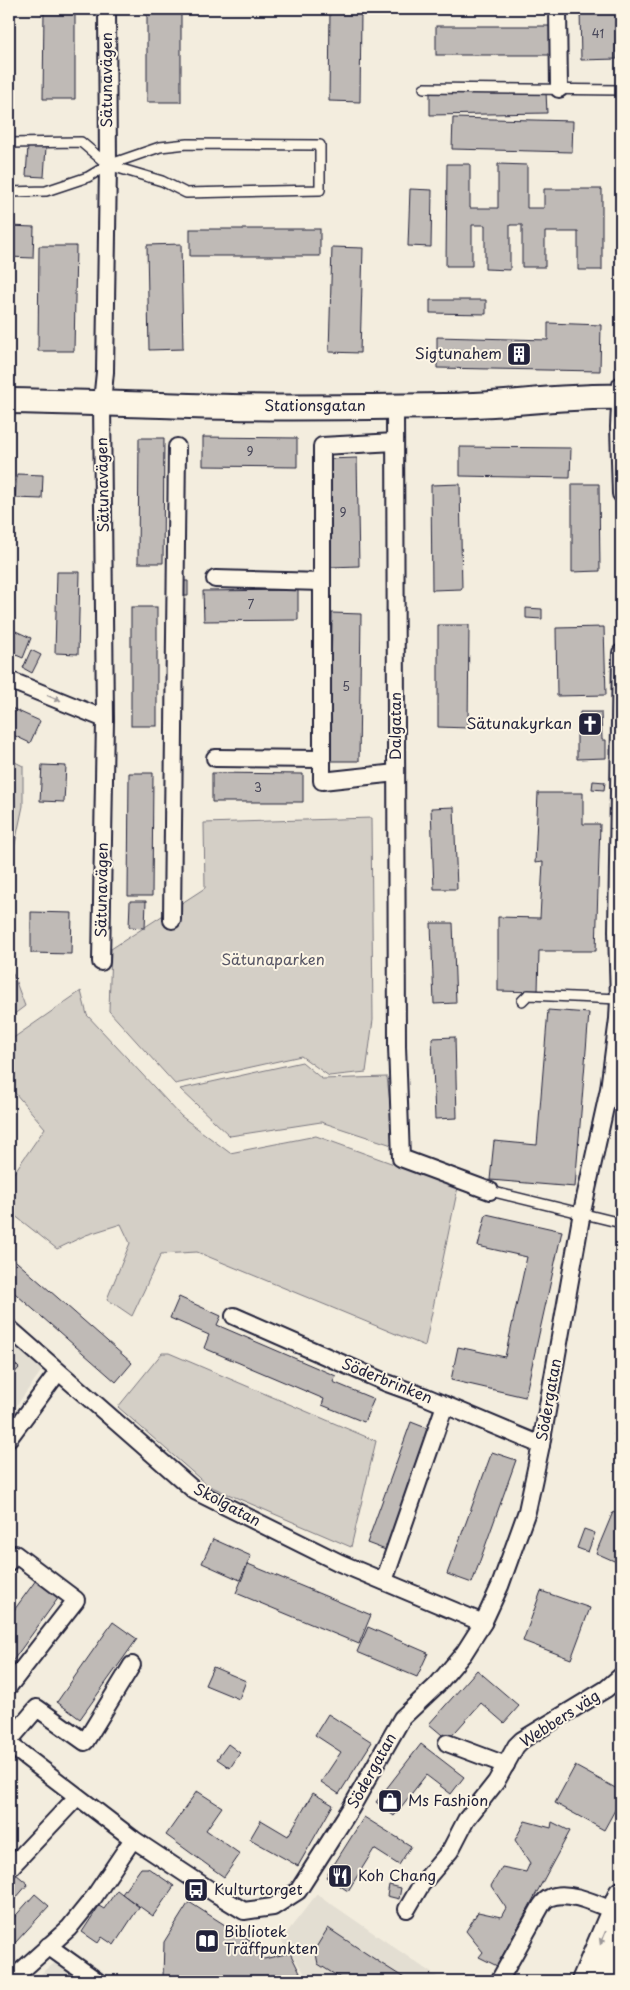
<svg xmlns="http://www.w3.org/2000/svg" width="630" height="1990" font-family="'Playpen Sans',sans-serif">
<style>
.built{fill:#e3ded2}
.green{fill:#d4cfc6;stroke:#7b7880}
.building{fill:#bfbab6;stroke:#22223b}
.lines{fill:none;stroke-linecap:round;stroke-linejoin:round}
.lane-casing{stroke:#22223b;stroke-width:12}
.street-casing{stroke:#22223b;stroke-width:20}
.secondary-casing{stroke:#22223b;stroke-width:28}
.lane{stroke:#fcf5e5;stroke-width:9}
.street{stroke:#fcf5e5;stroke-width:16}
.secondary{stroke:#fcf5e5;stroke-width:24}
.oneway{fill:#9a9698}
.labels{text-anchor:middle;stroke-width:4;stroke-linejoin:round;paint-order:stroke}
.number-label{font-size:12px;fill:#49485a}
.street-label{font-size:15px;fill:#22223b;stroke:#fcf5e5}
.poi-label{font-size:15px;fill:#22223b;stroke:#fcf5e5;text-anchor:start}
.park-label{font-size:15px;fill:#575665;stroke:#fcf5e5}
</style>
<rect width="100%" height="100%" fill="#f3edde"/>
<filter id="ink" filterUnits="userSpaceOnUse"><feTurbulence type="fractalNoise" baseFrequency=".02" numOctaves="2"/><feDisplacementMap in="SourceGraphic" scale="10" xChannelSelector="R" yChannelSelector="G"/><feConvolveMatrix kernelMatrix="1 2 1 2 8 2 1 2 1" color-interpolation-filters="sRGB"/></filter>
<g filter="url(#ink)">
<g class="built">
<path d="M9 1341 42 1370 9 1416Z"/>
<path d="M317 1894 443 1981H310L281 1940Z"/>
<path d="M71 1950 117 1981H32Z"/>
</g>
<g class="green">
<path d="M9 759 23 766V806L9 872Z"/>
<path d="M371 818 373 1020 366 1072 329 1076 301 1056 175 1084 109 1011 111 949 205 888 204 823Z"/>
<path d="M9 942 11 969 25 1006 9 1018Z"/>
<path d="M81 991 87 1015 181 1116 230 1153 316 1136 458 1187 425 1346 197 1252 161 1254 132 1316 107 1299 130 1243 121 1224 86 1235 57 1249 9 1211V1180L45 1128 9 1086V1041Z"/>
<path d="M302 1062 322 1079 387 1077 395 1146 321 1122 230 1136 180 1089Z"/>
<path d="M162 1353H169L376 1441 351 1547 207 1485 118 1407Z"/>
</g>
<g class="building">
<path d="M44 9H75V99H43Z"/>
<rect x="147" y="9" width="34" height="93"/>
<path d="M330 9H361L360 102 329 101Z"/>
<path d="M580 9H616L617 59 581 60Z"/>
<rect x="436" y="26" width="118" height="29"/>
<path d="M546 92 547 113 430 115V93Z"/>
<path d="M453 118 573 121 572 152 452 149Z"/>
<path d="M28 146 46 147 44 177 26 176Z"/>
<path d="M447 164H470V208H498V164L527 165V208H544V189H602V270H578V232H545V267H522V225H510V270L485 269V225H472V266H446Z"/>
<path d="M410 189 432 190 431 247 408 246Z"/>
<path d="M9 226 34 227 33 258 9 257Z"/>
<rect x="190" y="229" width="130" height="27"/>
<path d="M181 244 183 349 149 350 147 245Z"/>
<path d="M39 246H76L74 351H38Z"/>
<path d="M332 247 363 248 360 353 329 352Z"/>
<path d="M430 300H486V314L430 313Z"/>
<path d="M548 323 601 325 600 371 437 368V337L548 340Z"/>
<path d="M203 437 297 438V467L203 466Z"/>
<path d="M139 438H164L163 563H138Z"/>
<path d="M460 447 571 448 570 478 460 476Z"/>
<path d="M357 458 359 566 329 567 327 459Z"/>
<path d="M17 474 43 475 42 499 15 498Z"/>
<path d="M460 484 462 589 432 590 431 485Z"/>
<path d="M572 484H599L600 571 572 572Z"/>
<path d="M57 572H80L78 654 55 653Z"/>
<path d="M178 581H188V596H177Z"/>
<path d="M298 590V620L204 621 203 591Z"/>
<rect x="131" y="607" width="26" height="119"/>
<path d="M526 608 542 609V619L526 618Z"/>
<path d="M332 613 361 614 359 761H330Z"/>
<path d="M438 625H469L468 728 438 727Z"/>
<path d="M604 627 606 695 557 696 556 628Z"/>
<path d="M9 628 31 638 23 658 9 652Z"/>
<path d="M31 650 41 655 32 673 23 668Z"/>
<path d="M9 707 40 721 30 743 9 733Z"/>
<path d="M580 712H601L602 740H606V758L577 759V736Z"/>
<path d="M42 765 66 766 64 802 40 801Z"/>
<path d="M129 773H153L152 896H128Z"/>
<path d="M212 773 303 774V802H212Z"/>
<path d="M593 781 605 782 604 790 592 789Z"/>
<path d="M538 793H583V824H600L596 951H539L538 992 498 991V917L540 918 543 862 535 863Z"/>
<path d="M454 807 457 889H434L431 808Z"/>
<path d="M130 901H146L145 928 129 927Z"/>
<path d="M31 912 72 913 71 954 31 953Z"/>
<path d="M431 923H453L456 1003 434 1004Z"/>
<path d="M548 1010 589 1013 575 1187 490 1180 494 1141 537 1145Z"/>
<path d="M455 1037 457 1118 435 1119 432 1038Z"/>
<path d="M486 1214 562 1231 525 1397 451 1380 458 1347 505 1357 527 1257 478 1246Z"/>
<path d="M9 1255 132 1363 116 1382 9 1288Z"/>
<path d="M179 1297 221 1316 217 1325 336 1376 333 1382 374 1399 364 1422 322 1405 324 1399 204 1348 209 1335 170 1318Z"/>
<path d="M9 1358 19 1368 9 1379Z"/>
<path d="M621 1416V1438L614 1435Z"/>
<path d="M411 1422 434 1431 391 1552 367 1543Z"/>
<path d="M492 1452 516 1460 472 1583 447 1574Z"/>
<path d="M613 1512 621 1516V1564L596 1553Z"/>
<path d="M584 1529 595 1533 588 1552 577 1548Z"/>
<path d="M213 1539 251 1556 240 1580 202 1563Z"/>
<path d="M248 1564 371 1615 359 1644 236 1593Z"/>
<path d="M36 1580 59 1597 9 1666V1617Z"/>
<path d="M541 1591 590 1608 571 1659 523 1641Z"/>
<path d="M113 1622 137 1639 80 1719 57 1702Z"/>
<path d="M368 1627 428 1653 417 1677 357 1652Z"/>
<path d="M213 1667 246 1681 239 1699 205 1685Z"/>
<path d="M477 1670 519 1706 504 1723 481 1703 448 1740 429 1724Z"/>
<path d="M328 1714 372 1742 339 1794 321 1782 341 1752 315 1735Z"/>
<path d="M228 1744 240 1753 230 1768 217 1759Z"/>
<path d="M421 1744 464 1777 451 1794 426 1775 394 1816 376 1802Z"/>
<path d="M575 1766 621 1791V1799L604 1830 555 1803Z"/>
<path d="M197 1791 222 1807 206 1830 240 1854 224 1877 166 1835Z"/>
<path d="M313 1793 333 1805 298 1866 250 1839 261 1820 288 1836Z"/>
<path d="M364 1817 411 1846 399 1865 374 1849 348 1891 326 1877Z"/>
<path d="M525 1821 551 1828 552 1822 570 1831 497 1966 479 1957 483 1952 466 1931 478 1912 501 1917 506 1908 491 1886 502 1867 526 1872 530 1863 515 1840Z"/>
<path d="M141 1868H148L174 1886 153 1916 122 1894Z"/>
<path d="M16 1874 28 1884 9 1906V1883Z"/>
<path d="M389 1885 401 1888 399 1899 387 1896Z"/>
<path d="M117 1890 139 1907 114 1945 102 1937 98 1943 82 1932 99 1906 104 1909Z"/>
<path d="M35 1894 49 1906 15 1943 9 1937V1923Z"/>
<path d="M189 1902 250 1941 246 1948 264 1959 290 1953 304 1981H169L163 1978 164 1942Z"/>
<path d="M328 1928 382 1964 409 1981H345L318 1964 315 1949Z"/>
</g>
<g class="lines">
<defs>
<g id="lane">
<path d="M424 88 621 90"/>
<path d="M9 143 81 142 108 165 162 181 186 193 320 190V145L187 144 160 147 108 165 88 177 46 191 9 192"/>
<path d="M522 1001 528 995 619 999"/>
<path d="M490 1191 621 1223"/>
</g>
<g id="street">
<path d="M558 9 559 89"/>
<path d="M621 385 619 427 621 494"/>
<path d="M395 407 397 1046 401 1158 490 1191"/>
<path d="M395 442 322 446V781L396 773"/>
<path d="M215 579 322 582"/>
<path d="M9 680 105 719"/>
<path d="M215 758 322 759"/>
<path d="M172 920 177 447"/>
<path d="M101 962 105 719 102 402 105 372 108 165 107 9"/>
<path d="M234 1316 387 1383 426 1397 541 1445"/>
<path d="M9 1328 195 1491 340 1563 483 1623"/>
<path d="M9 1438 58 1372"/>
<path d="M9 1562 15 1554 76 1600 9 1686"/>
<path d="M384 1581 445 1405"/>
<path d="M9 1741 37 1708 85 1742 132 1665"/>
<path d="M447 1743 506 1765"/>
<path d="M9 1744 133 1839 216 1894 244 1911 273 1907 298 1891 351 1808 402 1718 437 1685 464 1653 483 1623 500 1586 527 1511 541 1445 582 1212 609 1089 618 1019 619 999 617 931 621 653"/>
<path d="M9 1869 77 1797"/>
<path d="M407 1909 421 1885 450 1851 466 1820 496 1782 516 1746 522 1740 606 1689 621 1676"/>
<path d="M48 1946 97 1981"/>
<path d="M10 1981 69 1928 94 1897 133 1839"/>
<path d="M499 1981 541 1906C543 1903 546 1899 549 1898 568 1888 603 1907 621 1914"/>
</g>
<g id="secondary">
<path d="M9 401C69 402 130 404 190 406 275 409 360 407 444 406 503 406 562 395 621 397"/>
<path d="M584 1981 621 1894"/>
<path d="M606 1981 621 1944"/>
</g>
</defs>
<use href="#lane" class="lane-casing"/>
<use href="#street" class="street-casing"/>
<use href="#secondary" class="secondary-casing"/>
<use href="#lane" class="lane"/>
<use href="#street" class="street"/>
<use href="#secondary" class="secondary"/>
</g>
<defs><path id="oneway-solid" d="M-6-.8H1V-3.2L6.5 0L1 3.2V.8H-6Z" transform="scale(1.25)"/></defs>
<g class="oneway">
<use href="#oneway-solid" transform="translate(54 698) rotate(22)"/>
<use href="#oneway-solid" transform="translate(603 1938) rotate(113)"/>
</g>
</g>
<defs>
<symbol id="building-square" viewBox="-11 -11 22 22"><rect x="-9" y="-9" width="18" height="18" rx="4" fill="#22223b" stroke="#fcf5e5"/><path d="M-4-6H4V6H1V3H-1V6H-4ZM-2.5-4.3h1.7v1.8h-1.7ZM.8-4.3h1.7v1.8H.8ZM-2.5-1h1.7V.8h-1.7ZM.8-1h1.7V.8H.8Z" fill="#fff"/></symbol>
<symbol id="church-square" viewBox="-11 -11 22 22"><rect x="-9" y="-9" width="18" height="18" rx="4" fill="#22223b" stroke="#fcf5e5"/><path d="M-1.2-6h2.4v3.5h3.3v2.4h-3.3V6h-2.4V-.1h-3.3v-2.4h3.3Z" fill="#fff"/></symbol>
<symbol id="shop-square" viewBox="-11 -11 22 22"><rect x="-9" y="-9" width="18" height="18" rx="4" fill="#22223b" stroke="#fcf5e5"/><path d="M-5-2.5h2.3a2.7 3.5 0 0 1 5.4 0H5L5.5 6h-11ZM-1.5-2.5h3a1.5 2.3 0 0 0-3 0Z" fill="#fff"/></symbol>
<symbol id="restaurant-square" viewBox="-11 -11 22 22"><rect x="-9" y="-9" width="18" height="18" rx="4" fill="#22223b" stroke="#fcf5e5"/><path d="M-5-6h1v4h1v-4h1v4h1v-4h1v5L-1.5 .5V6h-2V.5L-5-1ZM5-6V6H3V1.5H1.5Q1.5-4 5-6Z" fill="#fff"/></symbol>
<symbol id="bus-square" viewBox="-11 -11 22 22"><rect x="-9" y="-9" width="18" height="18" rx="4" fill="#22223b" stroke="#fcf5e5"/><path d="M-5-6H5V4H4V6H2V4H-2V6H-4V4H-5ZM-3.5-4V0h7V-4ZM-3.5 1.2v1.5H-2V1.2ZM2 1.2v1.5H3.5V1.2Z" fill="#fff"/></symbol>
<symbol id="library-square" viewBox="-11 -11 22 22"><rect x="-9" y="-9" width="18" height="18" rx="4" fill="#22223b" stroke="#fcf5e5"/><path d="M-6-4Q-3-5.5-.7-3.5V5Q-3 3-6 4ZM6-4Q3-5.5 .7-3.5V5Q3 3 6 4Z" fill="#fff"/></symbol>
</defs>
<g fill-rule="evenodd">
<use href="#building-square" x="505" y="340" width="28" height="28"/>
<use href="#church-square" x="576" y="710" width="28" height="28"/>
<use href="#shop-square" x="376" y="1787" width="28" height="28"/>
<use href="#restaurant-square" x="326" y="1862" width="28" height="28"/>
<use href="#bus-square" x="182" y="1876" width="28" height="28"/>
<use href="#library-square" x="193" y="1927" width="28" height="28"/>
</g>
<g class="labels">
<g class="number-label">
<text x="598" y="38">41</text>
<text x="250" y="456">9</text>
<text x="343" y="517">9</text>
<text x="251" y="609">7</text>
<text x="346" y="691">5</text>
<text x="258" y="792">3</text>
</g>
<g class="street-label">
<text transform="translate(107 80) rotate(-90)" y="5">Sätunavägen</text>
<text x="315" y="411">Stationsgatan</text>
<text transform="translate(103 485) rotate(-91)" y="5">Sätunavägen</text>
<text transform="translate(396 726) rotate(-90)" y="5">Dalgatan</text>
<text transform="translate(102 890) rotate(-89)" y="5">Sätunavägen</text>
<text transform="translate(387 1381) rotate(22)" y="5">Söderbrinken</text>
<text transform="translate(549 1400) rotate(-80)" y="5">Södergatan</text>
<text transform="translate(227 1505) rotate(28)" y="5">Skolgatan</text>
<text transform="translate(560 1719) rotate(-33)" y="5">Webbers väg</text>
<text transform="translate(372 1771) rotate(-61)" y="5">Södergatan</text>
</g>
<g class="poi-label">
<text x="502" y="359" text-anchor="end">Sigtunahem</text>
<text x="572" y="729" text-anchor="end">Sätunakyrkan</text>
<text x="408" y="1806">Ms Fashion</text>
<text x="358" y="1881">Koh Chang</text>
<text x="214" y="1895">Kulturtorget</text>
<text x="224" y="1937">Bibliotek<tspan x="224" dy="17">Träffpunkten</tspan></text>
</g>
<g class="park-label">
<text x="273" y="965">Sätunaparken</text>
</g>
</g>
<rect width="630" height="1990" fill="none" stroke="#fcf5e5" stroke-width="30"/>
<rect x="15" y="15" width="600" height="1960" fill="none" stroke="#22223b" stroke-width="2" filter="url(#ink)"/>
</svg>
